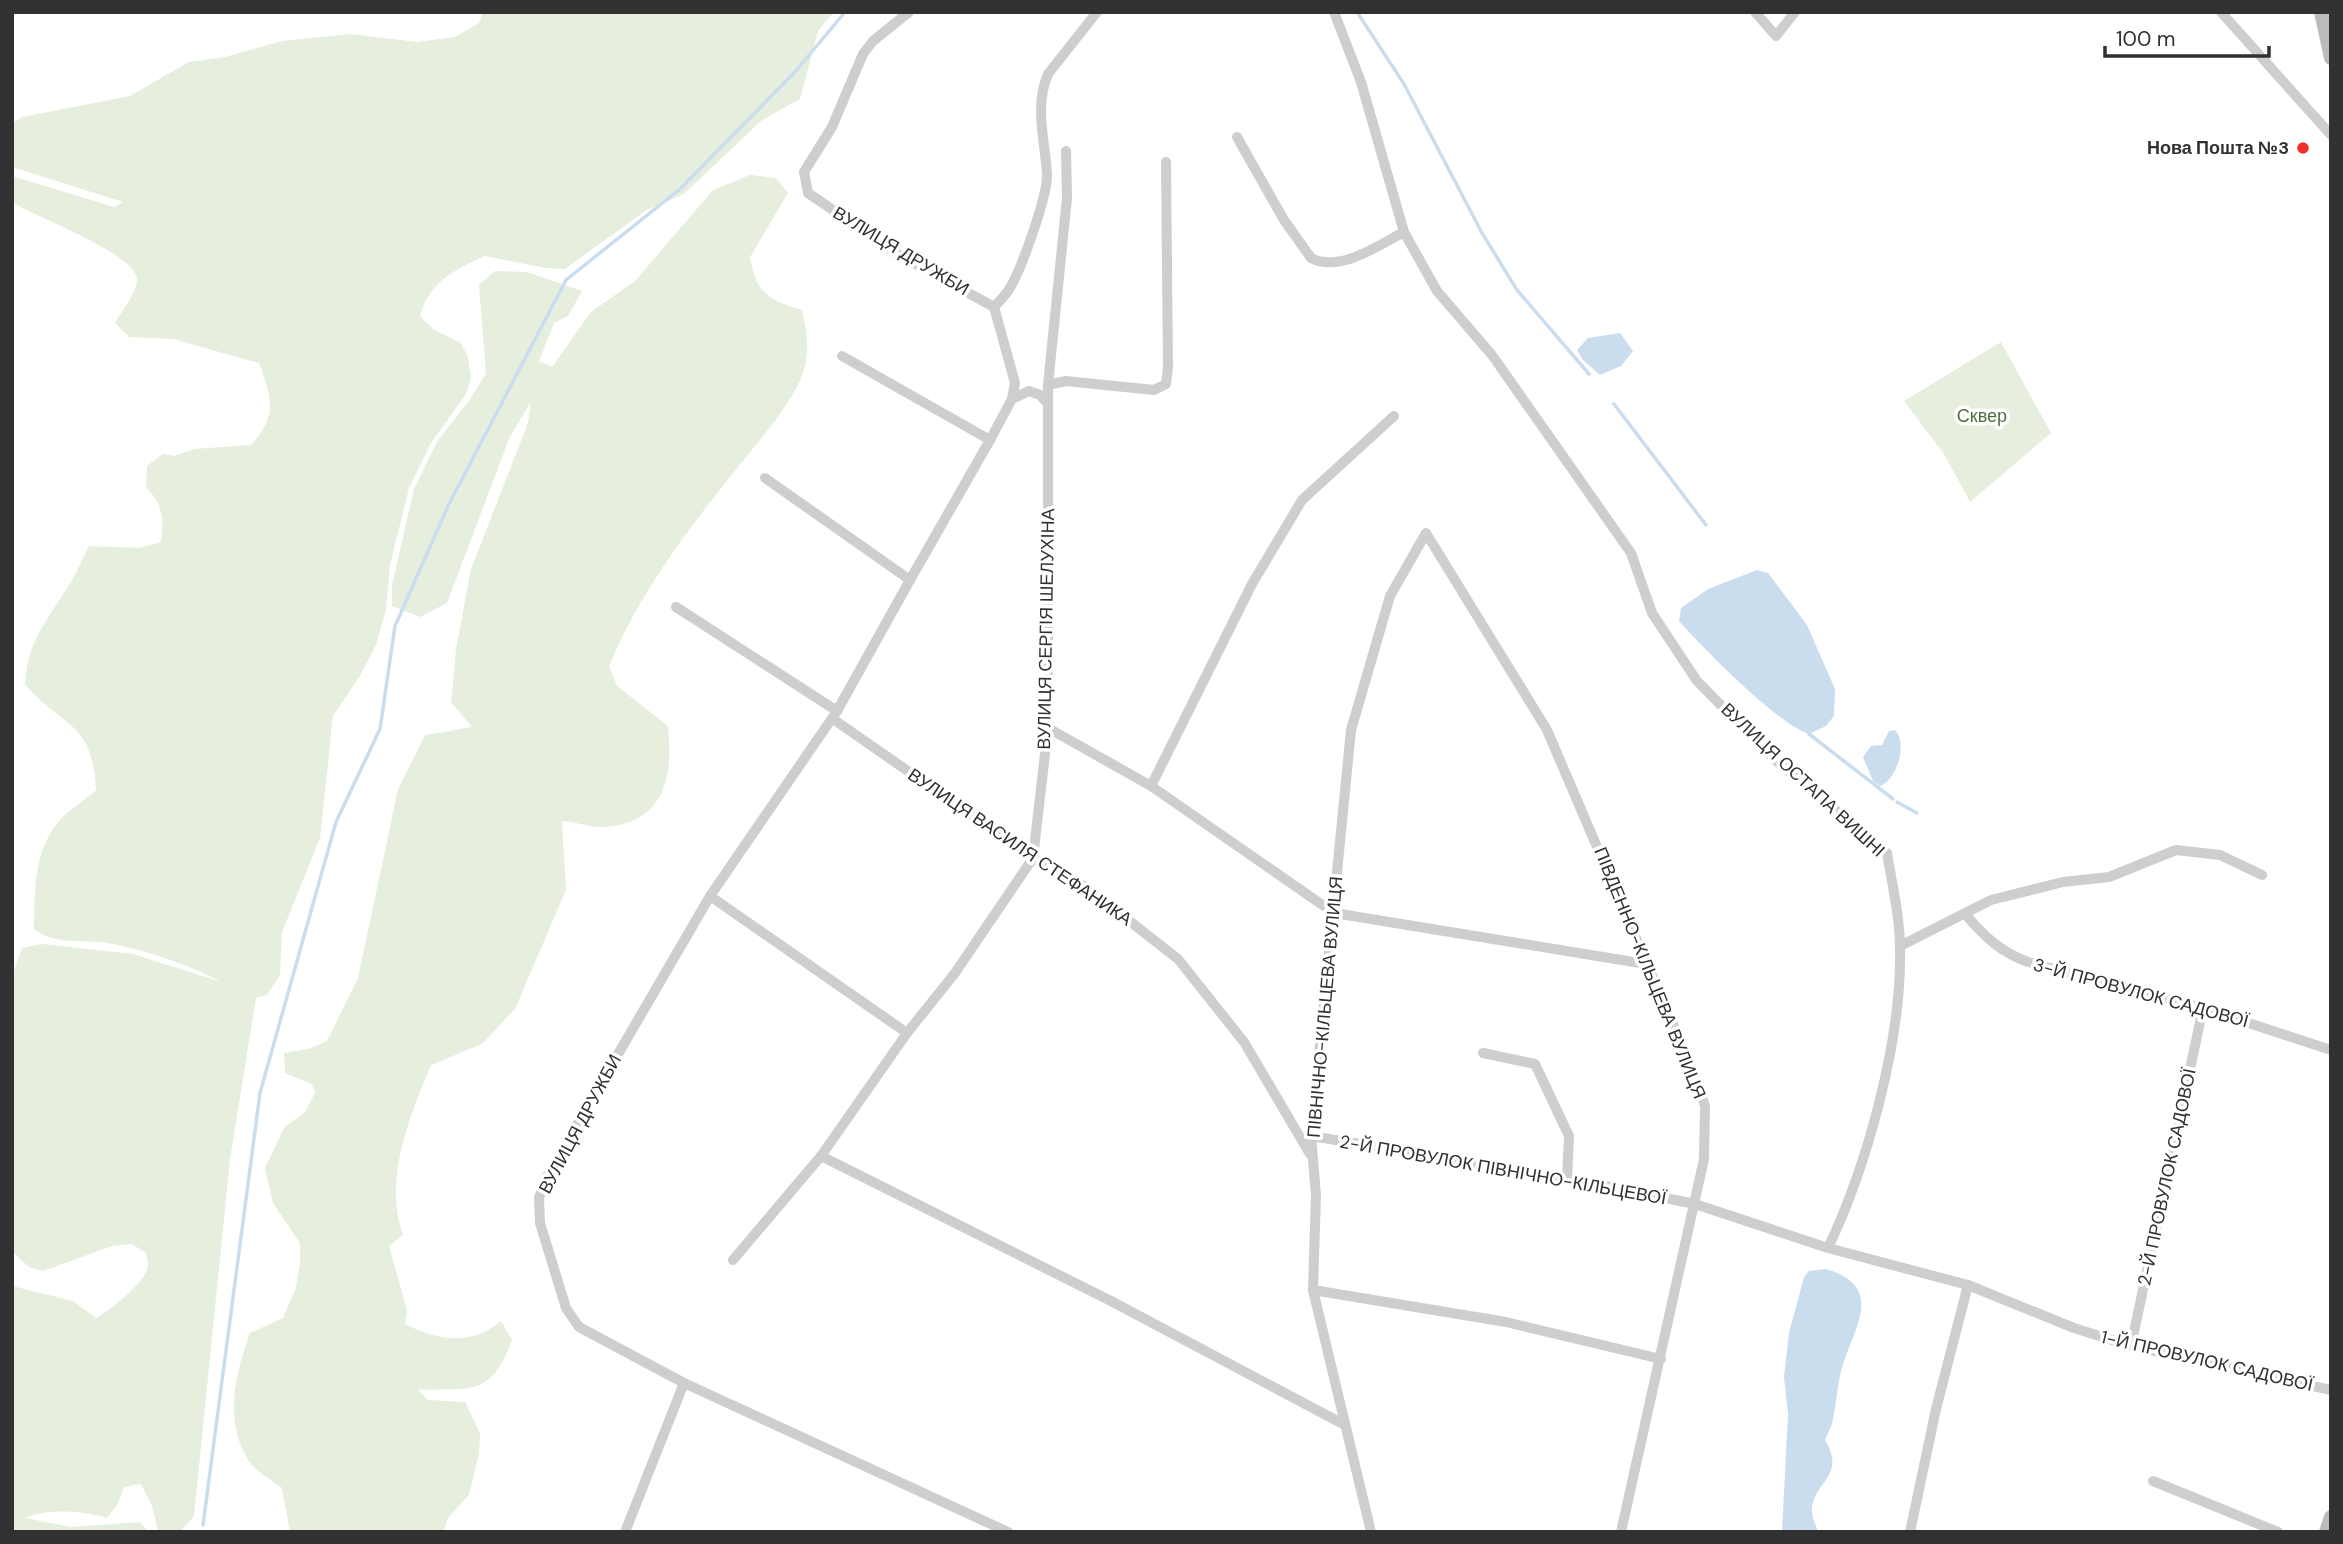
<svg xmlns="http://www.w3.org/2000/svg" width="2343" height="1544" font-family="'DM Sans',sans-serif">
<style>
.green{fill:#e6eede}
.water{fill:#caddef}
.lines{fill:none;stroke-linecap:round;stroke-linejoin:round}
.stream{stroke:#caddef;stroke-width:3.5}
.street{stroke:#cecece;stroke-width:10}
.secondary{stroke:#bbb;stroke-width:14}
.poi-dot{fill:#f02e2b;stroke:#fff;stroke-width:2.5}
.labels{text-anchor:middle;stroke-width:7;stroke-linejoin:round;paint-order:stroke}
.poi-label{font-size:18px;font-weight:bold;fill:#313131;stroke:#fff;text-anchor:end}
.street-label{font-size:18px;fill:#313131;stroke:#fff}
.park-label{font-size:18px;fill:#4f703b;stroke:#fff}
</style>
<rect width="100%" height="100%" fill="#fff"/>
<g class="green">
<path d="M483 12H834L818 31 800 99 762 120 684 194 645 211 565 269 545 268 485 256C454 270 429 282 420 316L433 329 461 343 468 357 471 378 466 394 431 443 409 488 390 565 386 610 376 645 360 676 333 716 320 838 282 932 280 975 267 995 256 998 230 1159 194 1516 180 1532 158 1531 152 1506 141 1484 124 1487 117 1505 107 1518C83 1511 48 1508 25 1518L71 1527 140 1522 149 1532H12V1286L73 1301 96 1318C111 1310 143 1284 147 1269 149 1264 147 1258 146 1253L132 1244 112 1246 43 1271 29 1267 12 1251V976L22 948 42 944 133 954 221 982C187 964 151 952 113 944 84 938 58 947 34 929 35 890 33 848 62 818 72 808 85 800 96 790 92 719 64 730 25 684 28 639 47 621 69 585 77 573 82 559 89 546L140 548 161 542C164 520 163 503 146 488L147 466 163 454 175 456 194 449 251 445C278 415 272 399 259 363L173 339 129 337 115 323C122 310 136 295 137 280 139 255 35 217 12 202V176L114 207 123 202 12 167V123L22 117 130 96 189 62 225 57 282 41 350 34 417 42 455 37 479 23Z"/>
<path d="M750 175 776 178 788 193 750 257C756 293 768 300 802 310 807 332 810 351 803 373 792 406 748 453 726 482 681 538 637 599 609 666L617 686 668 726C673 775 666 822 606 827 592 828 576 822 562 821L566 890 515 1009 482 1044 431 1065C410 1116 383 1180 403 1235L389 1246 407 1310 405 1324C438 1341 471 1346 501 1321L512 1340C491 1397 471 1388 418 1390L428 1400 465 1402 480 1433 479 1453 469 1495 448 1518 443 1532H290L282 1488C272 1480 255 1471 248 1460 224 1420 235 1374 250 1333L283 1318 296 1288 300 1263V1243L273 1203 265 1168 284 1128 305 1112 315 1093 312 1084 285 1073 284 1053 308 1049 327 1041 358 978 398 789 425 735 472 727 451 702 456 649 471 569 528 423 531 401 509 439 447 603 420 617 392 606V585L414 489 438 440 469 401 486 373 479 285 495 271 527 272 582 291 568 316 554 323 539 361 552 367 591 312 635 281 713 190Z"/>
<path d="M2001 342 2051 433 1970 502 1944 454 1904 401Z"/>
</g>
<g class="water">
<path d="M1620 333 1633 351 1621 366 1600 375 1583 360 1577 350 1588 338Z"/>
<path d="M1757 570 1768 573 1807 625 1835 689 1834 716 1826 726 1809 734C1777 724 1703 648 1679 621L1681 608 1708 589Z"/>
<path d="M1895 730C1908 743 1897 780 1880 786L1873 781 1863 757 1871 746 1882 745 1889 731Z"/>
<path d="M1826 1269C1883 1286 1857 1323 1844 1361 1837 1381 1837 1403 1832 1424L1825 1440C1847 1476 1813 1483 1812 1509 1811 1516 1816 1525 1818 1532H1782L1788 1414 1784 1377 1789 1333 1804 1277 1809 1271Z"/>
</g>
<g class="lines">
<g class="stream">
<path d="M1357 12 1404 84 1482 233 1517 290 1589 374"/>
<path d="M1614 404 1706 525"/>
<path d="M1809 734 1893 799"/>
<path d="M1897 802 1917 813"/>
<path d="M203 1525 260 1093 336 822 380 729 395 626 449 504 566 280 680 189 795 72 845 12"/>
</g>
<g class="street">
<path d="M1755 12 1776 36 1795 12"/>
<path d="M2221 12 2331 135"/>
<path d="M1237 137 1284 220 1311 258C1340 273 1379 245 1404 232L1361 82 1334 12"/>
<path d="M1404 232 1437 291 1492 355 1631 553 1652 613 1697 681 1775 760 1887 853C1892 884 1900 917 1900 949 1902 1040 1867 1166 1828 1248"/>
<path d="M994 307C1000 301 1007 294 1011 286 1022 267 1048 195 1047 174 1045 140 1034 107 1048 74L1097 12"/>
<path d="M842 356 990 440 1012 399 1015 383 994 307 896 253 808 193 804 172 832 127 863 54 873 41 909 12"/>
<path d="M1048 385 1066 381 1154 390 1166 384 1168 367 1166 162"/>
<path d="M1012 399 1029 391 1040 395 1048 404"/>
<path d="M765 478 910 580 990 440"/>
<path d="M676 607 837 711 910 580"/>
<path d="M837 711 710 896 546 1178 539 1198 540 1223 566 1308 579 1327 684 1383 1008 1532"/>
<path d="M833 719 1033 858 1086 887 1178 959 1244 1042 1310 1154"/>
<path d="M1048 728 1151 786 1334 913 1646 964"/>
<path d="M1151 786 1252 584 1302 500 1394 416"/>
<path d="M710 896 907 1033"/>
<path d="M1965 914C1984 936 2000 952 2028 962L2203 1008 2331 1050"/>
<path d="M1900 946 1991 900 2063 882 2109 877 2176 850 2220 855 2262 875"/>
<path d="M1483 1053 1535 1064 1569 1136 1567 1178"/>
<path d="M1311 1136 1567 1178 1695 1204 1828 1248 1968 1285 2074 1328 2131 1346 2331 1390"/>
<path d="M821 1156 1111 1301 1345 1425"/>
<path d="M733 1260 821 1156 907 1033 955 973 1033 858 1048 728V385L1067 198 1066 151"/>
<path d="M1313 1290 1506 1322 1661 1359"/>
<path d="M2131 1346 2203 1008"/>
<path d="M2153 1481 2278 1532"/>
<path d="M625 1532 684 1383"/>
<path d="M1371 1532 1313 1290 1316 1195 1311 1136 1351 730 1390 596 1426 533 1547 730 1696 1078 1705 1106 1704 1159 1621 1532"/>
<path d="M1910 1532 1936 1409 1968 1285"/>
</g>
<g class="secondary">
<path d="M2321 12 2331 58"/>
<path d="M2326 1532 2331 1517"/>
</g>
</g>
<circle class="poi-dot" cx="2303" cy="148" r="7"/>
<g class="labels">
<g class="poi-label">
<text x="2289" y="154">Нова Пошта №3</text>
</g>
<g class="street-label">
<text transform="translate(901 251) rotate(31)" y="6">ВУЛИЦЯ ДРУЖБИ</text>
<text transform="translate(1046 629) rotate(-89)" y="6">ВУЛИЦЯ СЕРГІЯ ШЕЛУХІНА</text>
<text transform="translate(1803 780) rotate(43)" y="6">ВУЛИЦЯ ОСТАПА ВИШНІ</text>
<text transform="translate(1020 847) rotate(34)" y="6">ВУЛИЦЯ ВАСИЛЯ СТЕФАНИКА</text>
<text transform="translate(1650 973) rotate(68)" y="6">ПІВДЕННО-КІЛЬЦЕВА ВУЛИЦЯ</text>
<text transform="translate(2141 993) rotate(15)" y="6">3-Й ПРОВУЛОК САДОВОЇ</text>
<text transform="translate(1325 1007) rotate(-85)" y="6">ПІВНІЧНО-КІЛЬЦЕВА ВУЛИЦЯ</text>
<text transform="translate(580 1124) rotate(-62)" y="6">ВУЛИЦЯ ДРУЖБИ</text>
<text transform="translate(1503 1170) rotate(10)" y="6">2-Й ПРОВУЛОК ПІВНІЧНО-КІЛЬЦЕВОЇ</text>
<text transform="translate(2167 1177) rotate(-78)" y="6">2-Й ПРОВУЛОК САДОВОЇ</text>
<text transform="translate(2207 1361) rotate(13)" y="6">1-Й ПРОВУЛОК САДОВОЇ</text>
</g>
<g class="park-label">
<text x="1982" y="422">Сквер</text>
</g>
</g>
<rect width="2343" height="1544" fill="none" stroke="#313131" stroke-width="28"/>
<path d="M2105 46v10h164v-10" fill="none" stroke="#313131" stroke-width="3.5"/>
<text x="2116" y="46" font-size="21" fill="#313131" stroke="#ffffff" stroke-width="5" paint-order="stroke">100 m</text>
</svg>
